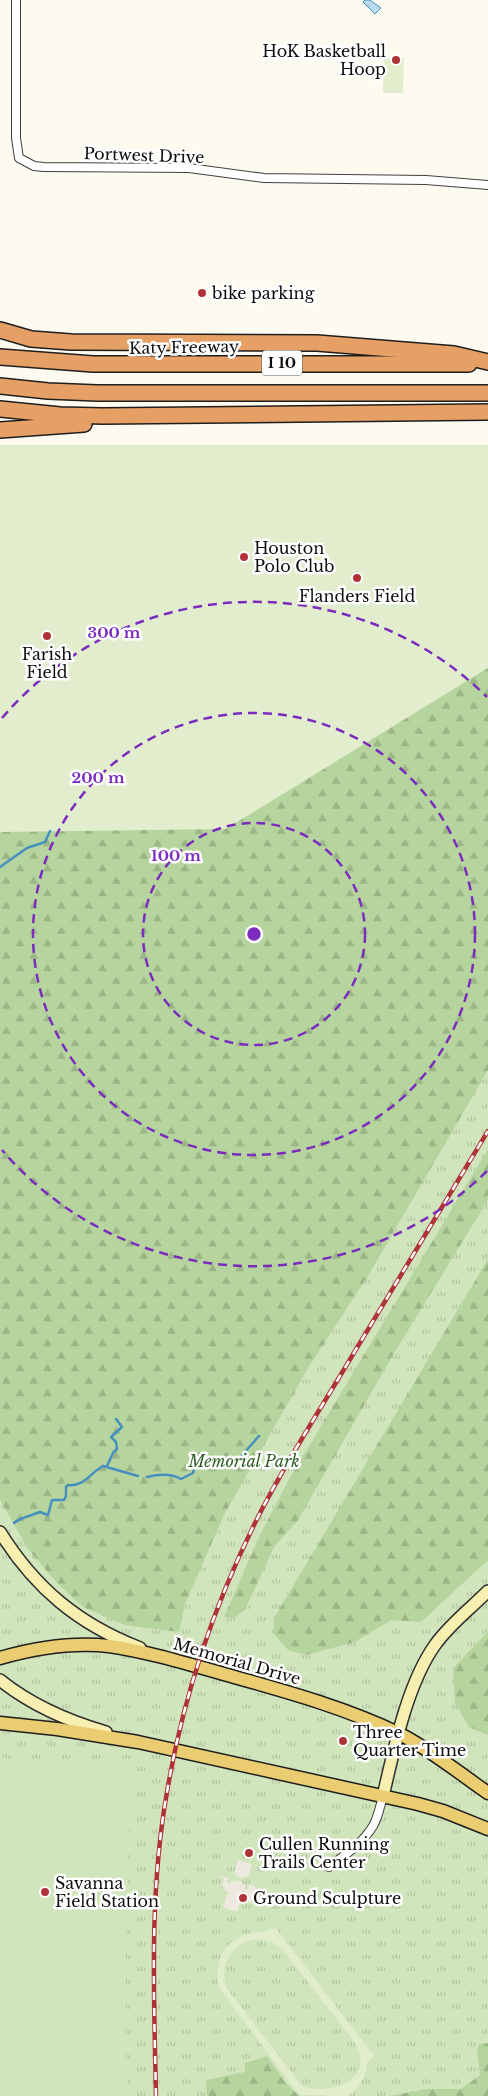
<svg xmlns="http://www.w3.org/2000/svg" width="488" height="2096" font-family="'Libre Baskerville',serif">
<style>
.grass{fill:url(#grass-tufts)}
.forest{fill:url(#forest-firs)}
.garden{fill:#d1e5bc}
.pitch{fill:#e2edcd;fill-rule:evenodd}
.plaza{fill:#ede9df}
.water{fill:url(#water-ripples);stroke:#4690c0}
.lines{fill:none;stroke-linecap:round;stroke-linejoin:round}
.stream{stroke:#4690c0;stroke-width:2.5}
.street-casing{stroke:#404040;stroke-width:10}
.secondary-casing{stroke:#2f2f2f;stroke-width:14}
.primary-casing{stroke:#1e1e1e;stroke-width:15}
.highway-casing{stroke:#1e1e1e;stroke-width:18}
.street{stroke:#fff;stroke-width:8}
.secondary{stroke:#f7efb0;stroke-width:11}
.primary{stroke:#ebcd71;stroke-width:12}
.highway{stroke:#e69f64;stroke-width:15}
.rail-casing{stroke:#b03239;stroke-width:4.5}
.rail{stroke:#fff;stroke-width:2.5;stroke-dasharray:8;stroke-linecap:butt}
.ring{fill:none;stroke:#7b2cbf;stroke-width:2.5;stroke-dasharray:9 6}
.poi-dot{fill:#b03239;stroke:#fff;stroke-width:2}
.labels{text-anchor:middle;stroke-width:5;stroke-linejoin:round;paint-order:stroke}
.shield{fill:#fff;stroke:#565656;stroke-width:1}
.shield-label{font-size:15px;font-weight:bold;fill:#0d0d0d}
.poi-label{font-size:16px;fill:#0d0d0d;stroke:#fff;text-anchor:start}
.street-label{font-size:16px;fill:#0d0d0d;stroke:#fff}
.park-label{font-size:16px;font-style:italic;fill:#305f24;stroke:#fff}
.centre{fill:#7b2cbf;stroke:#fff;stroke-width:2.5}
.ring-label{font-size:15px;text-anchor:middle;font-weight:bold;fill:#7b2cbf;stroke:#fff;stroke-width:5;stroke-linejoin:round;paint-order:stroke}
</style>
<defs>
<pattern id="grass-tufts" width="24" height="20" patternUnits="userSpaceOnUse" patternTransform="scale(1.25)"><rect width="24" height="20" fill="#d1e5bc"/><path d="M3 7l-1-3M5 7V3M7 7l1-3M15 17l-1-3M17 17v-4M19 17l1-3" fill="none" stroke="#b2c3a0"/></pattern>
<pattern id="forest-firs" width="22" height="20" patternUnits="userSpaceOnUse" patternTransform="scale(1.25)"><rect width="22" height="20" fill="#b6d49d"/><path d="M5 1l3.5 6h-7zM16 11l3.5 6h-7z" fill="#9bb586"/></pattern>
<pattern id="water-ripples" width="26" height="14" patternUnits="userSpaceOnUse" patternTransform="scale(1.25)"><rect width="26" height="14" fill="#b8dbf0"/><path d="M2 4q2-2 4 0t4 0M15 11q2-2 4 0t4 0" fill="none" stroke="#9dbbcd"/></pattern>
</defs>
<rect width="100%" height="100%" fill="#fdfbef"/>
<path class="grass" d="M488 666V2096H0V826Z"/>
<g class="forest">
<path d="M488 666V1070L368 1276 308 1368 224 1515 185 1604 179 1632 125 1625 83 1607 57 1583 28 1549 0 1500V799Z"/>
<path d="M488 1149V1200L393 1355 298 1520 274 1547 245 1610 233 1618 224 1617 259 1537 288 1481Z"/>
<path d="M488 1259V1560L421 1622 391 1620 355 1642 306 1655 288 1650 274 1634V1618Z"/>
<path d="M488 1632V1735L469 1727 455 1703 453 1668Z"/>
<path d="M488 2043V2096H389L427 2089H461L480 2075 477 2050 479 2044Z"/>
<path d="M267 2056 285 2082 299 2096H207L206 2080 245 2072V2063Z"/>
</g>
<path class="garden" d="M0 1758 54 1763 133 1765C126 1876 124 1985 127 2096H0Z"/>
<g class="pitch">
<path d="M384 58H404L403 93H383Z"/>
<path d="M0 445H488V668L226 829 0 832Z"/>
<path d="M275 1927 374 2056 367 2062C366 2076 360 2088 348 2096L301 2095 293 2087 220 1989C213 1967 222 1942 245 1935 257 1931 265 1934 275 1927ZM258 1939 272 1942 283 1950 356 2044C374 2080 333 2096 302 2086L227 1989C218 1965 232 1941 258 1939Z"/>
</g>
<g class="plaza">
<path d="M238 1860 252 1864 248 1877 245 1876 244 1878 236 1876 237 1874 234 1873Z"/>
<path d="M221 1876 228 1878 227 1883 230 1884 231 1881 235 1882V1880L243 1882 242 1884 245 1885V1889H248L249 1884 257 1887 252 1903 245 1900 244 1904 240 1903 237 1912 223 1907 228 1892 224 1890 225 1887 222 1886 224 1879 221 1877Z"/>
</g>
<path class="water" d="M365 0H370L381 8 375 14 363 2Z"/>
<g class="lines">
<g class="stream">
<path d="M0 867 27 848 45 842 50 831"/>
<path d="M107 1466 113 1453 117 1449 116 1442 111 1437 122 1427 116 1419"/>
<path d="M147 1477C159 1474 170 1473 181 1479L193 1473 195 1464 201 1458 226 1462 238 1460 259 1436"/>
<path d="M14 1523C21 1517 31 1516 40 1512L48 1515 52 1500H64L66 1496V1487L68 1485C84 1487 90 1473 103 1466L138 1476"/>
</g>
<defs>
<g id="street">
<path d="M16 0V138L19 158 34 166 44 167 189 168 264 178 426 180 488 185"/>
<path d="M329 1867C345 1855 362 1844 373 1826 378 1818 380 1806 383 1796"/>
</g>
<g id="secondary">
<path d="M0 1532C35 1588 78 1624 140 1648"/>
<path d="M0 1680C31 1705 68 1721 106 1732"/>
<path d="M383 1796C394 1750 407 1684 435 1645 449 1625 470 1609 488 1591"/>
</g>
<g id="primary">
<path d="M0 1658C35 1648 73 1642 109 1646 150 1652 191 1665 231 1676 288 1692 346 1708 400 1734 431 1750 459 1773 488 1793"/>
<path d="M0 1723 57 1729 138 1742 418 1804 443 1811 488 1829"/>
</g>
<g id="highway">
<path d="M0 330 31 339 71 342 317 343 454 354 488 362"/>
<path d="M0 357 93 364H469"/>
<path d="M0 386 48 391 97 393H488"/>
<path d="M0 409 60 415 103 416 488 412"/>
<path d="M0 430 84 424"/>
</g>
</defs>
<use href="#street" class="street-casing"/>
<use href="#secondary" class="secondary-casing"/>
<use href="#primary" class="primary-casing"/>
<use href="#highway" class="highway-casing"/>
<use href="#street" class="street"/>
<use href="#secondary" class="secondary"/>
<use href="#primary" class="primary"/>
<use href="#highway" class="highway"/>
<defs>
<path id="rail" d="M156 2096C154 1994 149 1893 167 1792 183 1697 214 1605 257 1519 286 1461 322 1407 355 1351 399 1278 444 1204 488 1131"/>
</defs>
<use href="#rail" class="rail-casing"/>
<use href="#rail" class="rail"/>
</g>
<g class="ring">
<circle cx="254" cy="934" r="111"/>
<circle cx="254" cy="934" r="221"/>
<path d="M487 1171A332 332 0 0 1 2 1150M2 718A332 332 0 0 1 487 697"/>
</g>
<g class="poi-dot">
<circle cx="396" cy="60" r="5"/>
<circle cx="202" cy="293" r="5"/>
<circle cx="244" cy="557" r="5"/>
<circle cx="357" cy="578" r="5"/>
<circle cx="47" cy="636" r="5"/>
<circle cx="343" cy="1741" r="5"/>
<circle cx="249" cy="1853" r="5"/>
<circle cx="45" cy="1892" r="5"/>
<circle cx="243" cy="1898" r="5"/>
</g>
<g class="labels">
<rect class="shield" x="262" y="350.5" width="40" height="25" rx="4"/>
<g class="shield-label">
<text x="282" y="368">I 10</text>
</g>
<g class="poi-label">
<text x="386" y="57" text-anchor="end">HoK Basketball<tspan x="386" dy="18">Hoop</tspan></text>
<text x="212" y="299">bike parking</text>
<text x="254" y="554">Houston<tspan x="254" dy="18">Polo Club</tspan></text>
<text x="357" y="602" text-anchor="middle">Flanders Field</text>
<text x="47" y="660" text-anchor="middle">Farish<tspan x="47" dy="18">Field</tspan></text>
<text x="353" y="1738">Three<tspan x="353" dy="18">Quarter Time</tspan></text>
<text x="259" y="1850">Cullen Running<tspan x="259" dy="18">Trails Center</tspan></text>
<text x="55" y="1889">Savanna<tspan x="55" dy="18">Field Station</tspan></text>
<text x="253" y="1904">Ground Sculpture</text>
</g>
<g class="street-label">
<text transform="translate(144 155) rotate(2)" y="6">Portwest Drive</text>
<text transform="translate(184 347) rotate(-1)" y="6">Katy Freeway</text>
<text transform="translate(237 1661) rotate(16)" y="6">Memorial Drive</text>
</g>
<g class="park-label">
<text x="244" y="1467">Memorial Park</text>
</g>
</g>
<circle cx="254" cy="934" r="8" class="centre"/>
<g class="ring-label">
<text x="114" y="638">300 m</text>
<text x="98" y="783">200 m</text>
<text x="176" y="861">100 m</text>
</g>
</svg>
